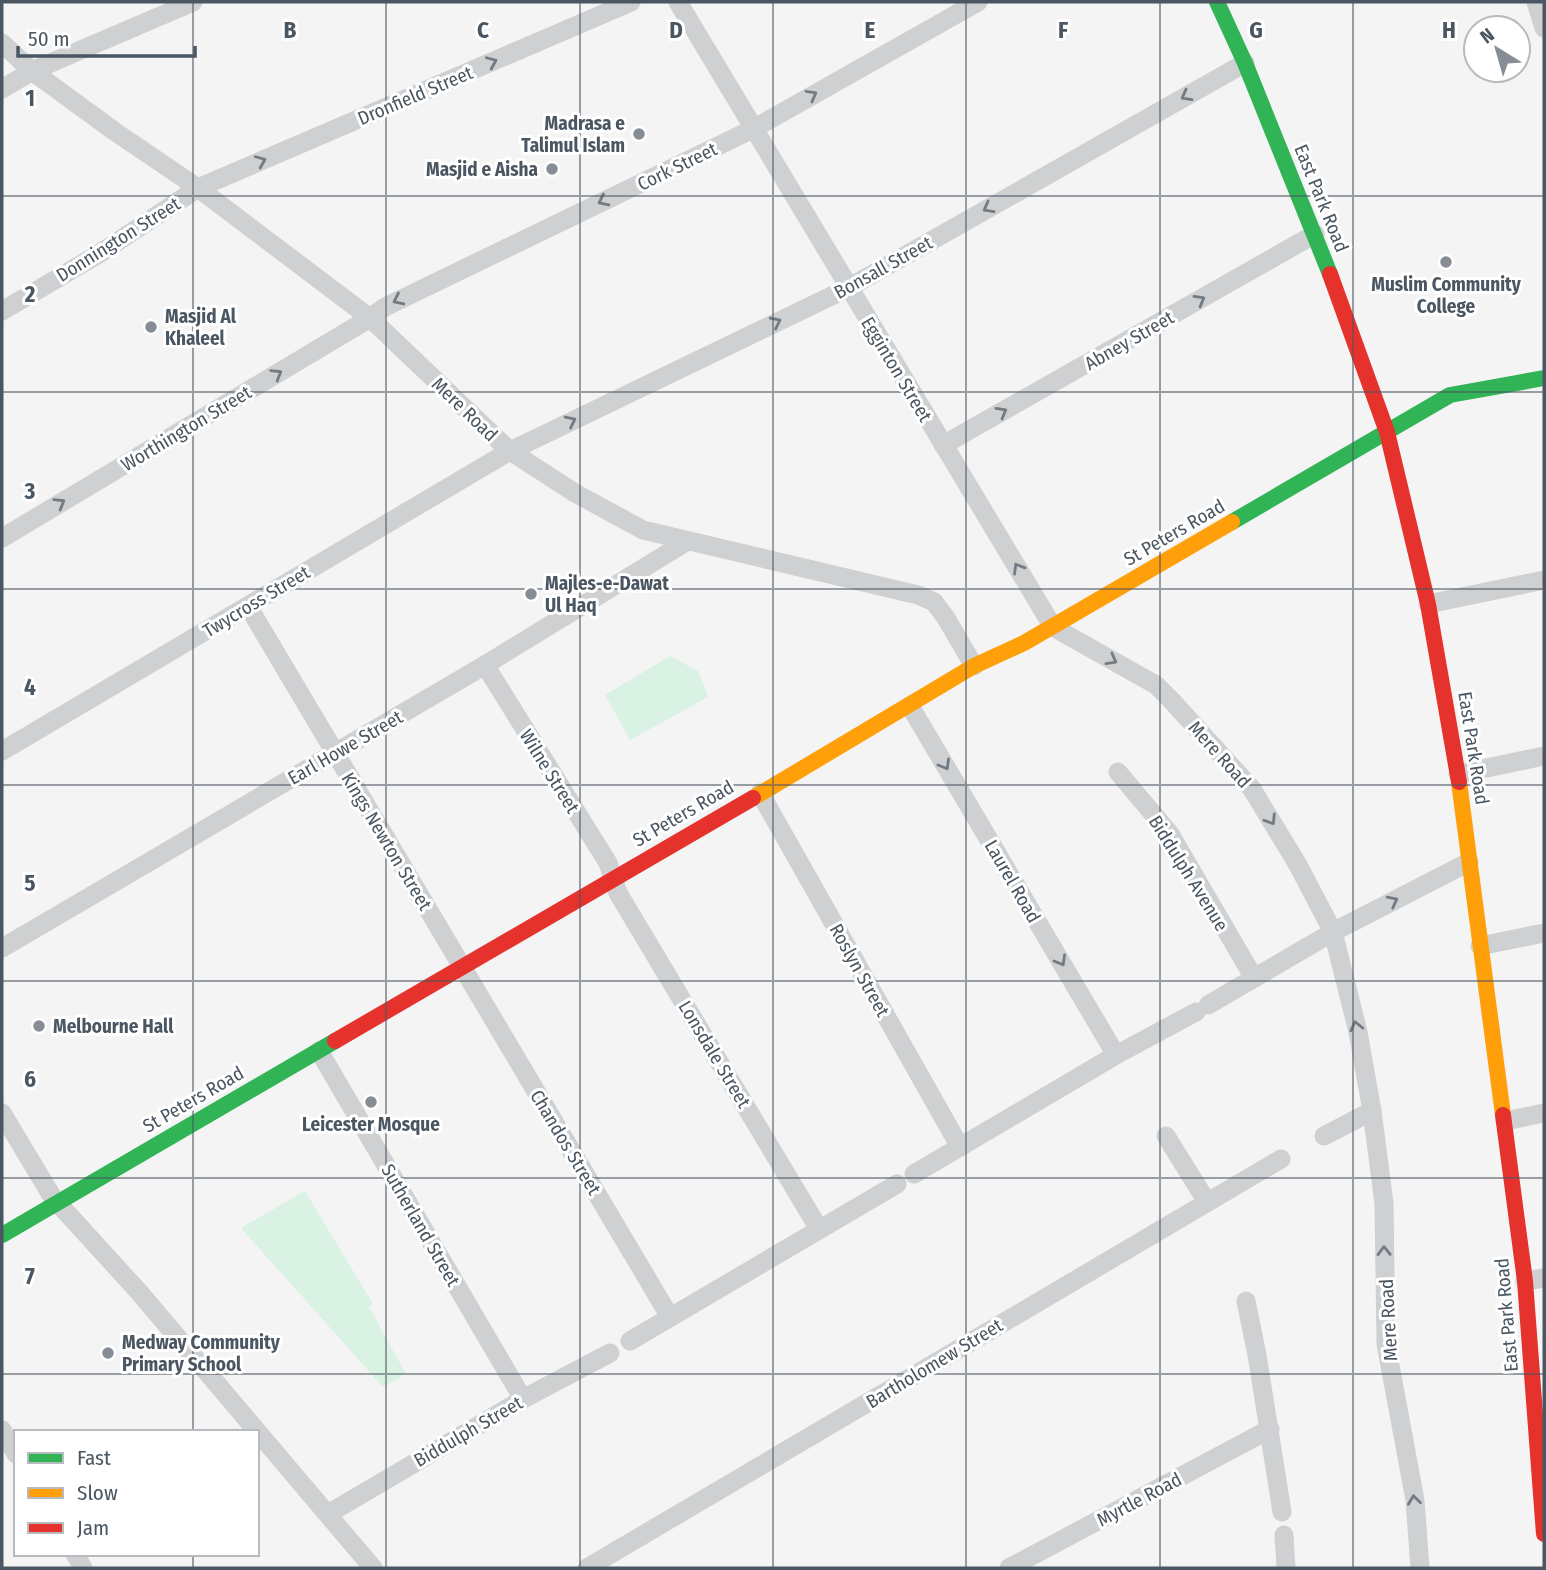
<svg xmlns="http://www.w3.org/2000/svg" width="1546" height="1570" font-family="'Fira Sans Condensed',sans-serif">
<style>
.green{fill:#d9f2e3}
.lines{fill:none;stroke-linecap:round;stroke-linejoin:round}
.street{stroke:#ced0d2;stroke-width:19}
.fast{stroke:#30b455;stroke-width:16}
.slow{stroke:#ff9f0a;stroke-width:16}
.jam{stroke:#e5322d;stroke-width:16}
.oneway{stroke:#727b83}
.grid{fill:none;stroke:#4a5661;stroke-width:2;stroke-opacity:0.55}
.poi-dot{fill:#868d94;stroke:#fff;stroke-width:2.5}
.labels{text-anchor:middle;stroke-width:6;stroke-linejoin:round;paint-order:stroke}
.street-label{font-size:19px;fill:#4a5661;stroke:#fff}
.poi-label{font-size:19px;font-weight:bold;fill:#4a5661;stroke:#fff;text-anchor:start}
.grid-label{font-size:23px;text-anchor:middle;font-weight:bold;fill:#4a5661;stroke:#fff;stroke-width:6;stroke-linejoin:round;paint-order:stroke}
</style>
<rect width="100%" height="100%" fill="#f4f4f4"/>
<g class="green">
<path d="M670 656 698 671 708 697 630 740 605 695Z"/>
<path d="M305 1191 373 1304 369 1307 406 1374 383 1387 241 1228Z"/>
</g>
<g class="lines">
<g class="street">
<path d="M678 2 1053 627 1156 685 1172 701 1252 789 1298 865 1333 932 1358 1032 1372 1111 1384 1203 1386 1344 1415 1500 1420 1568"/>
<path d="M1536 2 1544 28"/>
<path d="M2 43 32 71 114 131 198 188 370 318 510 451 575 493 643 530 918 595 934 602 946 618 974 666"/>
<path d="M2 89 32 71 193 2"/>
<path d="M2 311 102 252 198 188 631 2"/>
<path d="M943 445 1315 234"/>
<path d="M2 538 370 318 385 307 753 129 978 2"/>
<path d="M1428 604 1544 580"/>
<path d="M248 606 670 1317"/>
<path d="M485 665 608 863 618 893 819 1229"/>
<path d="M910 706 1116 1055"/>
<path d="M2 751 510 451 848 288 1245 63"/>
<path d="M1118 772 1170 834 1254 978"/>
<path d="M1458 774 1544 756"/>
<path d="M760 793 960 1147"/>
<path d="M1480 946 1544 933"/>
<path d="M2 948 485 665 686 542"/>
<path d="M1208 1005 1333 932 1469 862"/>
<path d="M319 1051 523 1399"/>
<path d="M2 1113 56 1203"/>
<path d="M1505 1121 1544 1113"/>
<path d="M1166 1136 1207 1202"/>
<path d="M1324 1136 1372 1111"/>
<path d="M914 1174 1116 1055 1196 1012"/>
<path d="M57 1202 139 1292 373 1568"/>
<path d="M1525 1281 1544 1278"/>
<path d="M1246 1301 1257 1355 1282 1512"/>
<path d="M630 1341 897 1184"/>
<path d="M2 1430 16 1454"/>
<path d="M328 1514 523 1399 610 1353"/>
<path d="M1284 1535 1286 1568"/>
<path d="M75 1554 83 1568"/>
<path d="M587 1568 1281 1159"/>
<path d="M1009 1568 1270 1429"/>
</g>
<g class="fast">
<path d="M1217 2 1245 63 1330 274"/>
<path d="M1232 522 1450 395 1544 378"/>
<path d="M2 1235 335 1041"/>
</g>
<g class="slow">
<path d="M1459 782 1503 1115"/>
<path d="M753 798 974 666 1024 643 1232 522"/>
</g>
<g class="jam">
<path d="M1330 274 1387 432 1428 604 1459 782"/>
<path d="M335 1041 753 798"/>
<path d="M1503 1115 1525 1281 1544 1534"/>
</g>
</g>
<defs><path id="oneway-chevron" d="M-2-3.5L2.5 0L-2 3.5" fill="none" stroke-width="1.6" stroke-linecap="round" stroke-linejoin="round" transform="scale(1.75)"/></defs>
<g class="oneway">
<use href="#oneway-chevron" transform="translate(492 62) rotate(-23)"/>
<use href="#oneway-chevron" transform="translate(812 95) rotate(-29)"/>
<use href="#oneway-chevron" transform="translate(1186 96) rotate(151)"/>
<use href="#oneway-chevron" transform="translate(261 161) rotate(-23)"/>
<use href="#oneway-chevron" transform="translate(603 201) rotate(154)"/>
<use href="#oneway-chevron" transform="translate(988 208) rotate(151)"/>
<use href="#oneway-chevron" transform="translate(398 300) rotate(154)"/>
<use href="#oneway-chevron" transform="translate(1200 300) rotate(-30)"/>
<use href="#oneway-chevron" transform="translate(776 322) rotate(-26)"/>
<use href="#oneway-chevron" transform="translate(277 374) rotate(-31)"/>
<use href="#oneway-chevron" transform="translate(1002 412) rotate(-30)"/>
<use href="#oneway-chevron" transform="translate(571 421) rotate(-26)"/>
<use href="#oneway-chevron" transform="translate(60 503) rotate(-31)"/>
<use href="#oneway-chevron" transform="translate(1018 568) rotate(-121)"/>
<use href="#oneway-chevron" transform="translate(1112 660) rotate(29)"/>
<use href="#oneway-chevron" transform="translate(945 765) rotate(60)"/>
<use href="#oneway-chevron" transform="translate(1271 820) rotate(58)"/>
<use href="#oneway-chevron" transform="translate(1393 901) rotate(-27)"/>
<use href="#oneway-chevron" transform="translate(1061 961) rotate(60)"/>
<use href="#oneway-chevron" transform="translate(1356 1026) rotate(-103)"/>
<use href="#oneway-chevron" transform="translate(1384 1251) rotate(-91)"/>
<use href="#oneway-chevron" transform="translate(1414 1500) rotate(-97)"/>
</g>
<path class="grid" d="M193 2V1432M386 2V1568M580 2V1568M773 2V1568M966 2V1568M1160 2V1568M1353 2V1568M2 196H1544M2 392H1544M2 589H1544M2 785H1544M2 981H1544M2 1178H1544M2 1374H1544M193 1554V1568"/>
<g class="poi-dot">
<circle cx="639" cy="134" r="7"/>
<circle cx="552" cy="169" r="7"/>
<circle cx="1446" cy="262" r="7"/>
<circle cx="151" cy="327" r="7"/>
<circle cx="531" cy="594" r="7"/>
<circle cx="39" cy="1026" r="7"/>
<circle cx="371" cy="1102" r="7"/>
<circle cx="108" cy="1353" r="7"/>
</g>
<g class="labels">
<g class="street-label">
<text transform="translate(415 95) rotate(-23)" y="7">Dronfield Street</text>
<text transform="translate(677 166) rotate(-26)" y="7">Cork Street</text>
<text transform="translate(1322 198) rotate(68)" y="7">East Park Road</text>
<text transform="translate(118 239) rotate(-32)" y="7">Donnington Street</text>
<text transform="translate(883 267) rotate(-29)" y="7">Bonsall Street</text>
<text transform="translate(1129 340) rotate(-30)" y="7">Abney Street</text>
<text transform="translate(897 369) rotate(59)" y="7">Egginton Street</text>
<text transform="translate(465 409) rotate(44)" y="7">Mere Road</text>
<text transform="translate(186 428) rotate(-31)" y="7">Worthington Street</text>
<text transform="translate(1174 532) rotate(-30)" y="7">St Peters Road</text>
<text transform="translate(256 601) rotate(-31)" y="7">Twycross Street</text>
<text transform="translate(345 747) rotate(-30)" y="7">Earl Howe Street</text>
<text transform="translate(1474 748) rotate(81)" y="7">East Park Road</text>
<text transform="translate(1220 754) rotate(48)" y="7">Mere Road</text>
<text transform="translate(550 771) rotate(58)" y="7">Wilne Street</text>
<text transform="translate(683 813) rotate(-30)" y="7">St Peters Road</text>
<text transform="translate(387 841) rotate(59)" y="7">Kings Newton Street</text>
<text transform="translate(1189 873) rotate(58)" y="7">Biddulph Avenue</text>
<text transform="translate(1013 881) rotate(60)" y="7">Laurel Road</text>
<text transform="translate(860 970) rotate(61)" y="7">Roslyn Street</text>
<text transform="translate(715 1054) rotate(59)" y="7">Lonsdale Street</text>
<text transform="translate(193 1099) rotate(-30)" y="7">St Peters Road</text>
<text transform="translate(566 1142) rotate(59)" y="7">Chandos Street</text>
<text transform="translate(421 1225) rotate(60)" y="7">Sutherland Street</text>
<text transform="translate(1506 1315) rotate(-95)" y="7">East Park Road</text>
<text transform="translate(1388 1320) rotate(-93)" y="7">Mere Road</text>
<text transform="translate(934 1363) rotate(-31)" y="7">Bartholomew Street</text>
<text transform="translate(468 1431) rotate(-30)" y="7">Biddulph Street</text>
<text transform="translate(1139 1499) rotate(-28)" y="7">Myrtle Road</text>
</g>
<g class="poi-label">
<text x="625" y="130" text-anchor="end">Madrasa e<tspan x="625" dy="22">Talimul Islam</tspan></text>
<text x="538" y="176" text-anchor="end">Masjid e Aisha</text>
<text x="1446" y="291" text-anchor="middle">Muslim Community<tspan x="1446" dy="22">College</tspan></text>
<text x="165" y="323">Masjid Al<tspan x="165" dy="22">Khaleel</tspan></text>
<text x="545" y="590">Majles-e-Dawat<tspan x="545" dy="22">Ul Haq</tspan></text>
<text x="53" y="1033">Melbourne Hall</text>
<text x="371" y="1131" text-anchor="middle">Leicester Mosque</text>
<text x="122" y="1349">Medway Community<tspan x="122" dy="22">Primary School</tspan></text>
</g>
</g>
<g class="grid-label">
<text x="290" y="38">B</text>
<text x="483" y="38">C</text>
<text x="676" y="38">D</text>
<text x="870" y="38">E</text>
<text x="1063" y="38">F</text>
<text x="1256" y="38">G</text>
<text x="1449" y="38">H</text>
<text x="30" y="106">1</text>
<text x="30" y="302">2</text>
<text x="30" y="499">3</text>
<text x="30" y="695">4</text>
<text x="30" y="891">5</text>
<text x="30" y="1087">6</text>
<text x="30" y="1284">7</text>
</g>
<rect width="1546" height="1570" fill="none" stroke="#4a5661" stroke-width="7"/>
<rect x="14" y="1430" width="245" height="126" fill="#ffffff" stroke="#b7bbc0" stroke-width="2"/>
<rect x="28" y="1453" width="35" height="10" fill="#30b455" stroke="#b7bbc0" stroke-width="2"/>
<text x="77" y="1465" font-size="21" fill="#4a5661">Fast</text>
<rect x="28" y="1488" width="35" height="10" fill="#ff9f0a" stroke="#b7bbc0" stroke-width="2"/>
<text x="77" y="1500" font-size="21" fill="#4a5661">Slow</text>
<rect x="28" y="1523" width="35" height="10" fill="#e5322d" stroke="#b7bbc0" stroke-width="2"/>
<text x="77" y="1535" font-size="21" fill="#4a5661">Jam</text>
<g transform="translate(1497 49) rotate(323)"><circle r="33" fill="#ffffff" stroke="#b7bbc0" stroke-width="2"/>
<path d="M0-5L12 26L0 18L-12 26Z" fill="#868d94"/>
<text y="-10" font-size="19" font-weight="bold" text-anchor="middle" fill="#4a5661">N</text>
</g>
<path d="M18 46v10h177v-10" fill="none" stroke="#4a5661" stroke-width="3.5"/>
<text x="28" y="46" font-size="21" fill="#4a5661" stroke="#ffffff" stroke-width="5" paint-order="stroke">50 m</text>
</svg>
